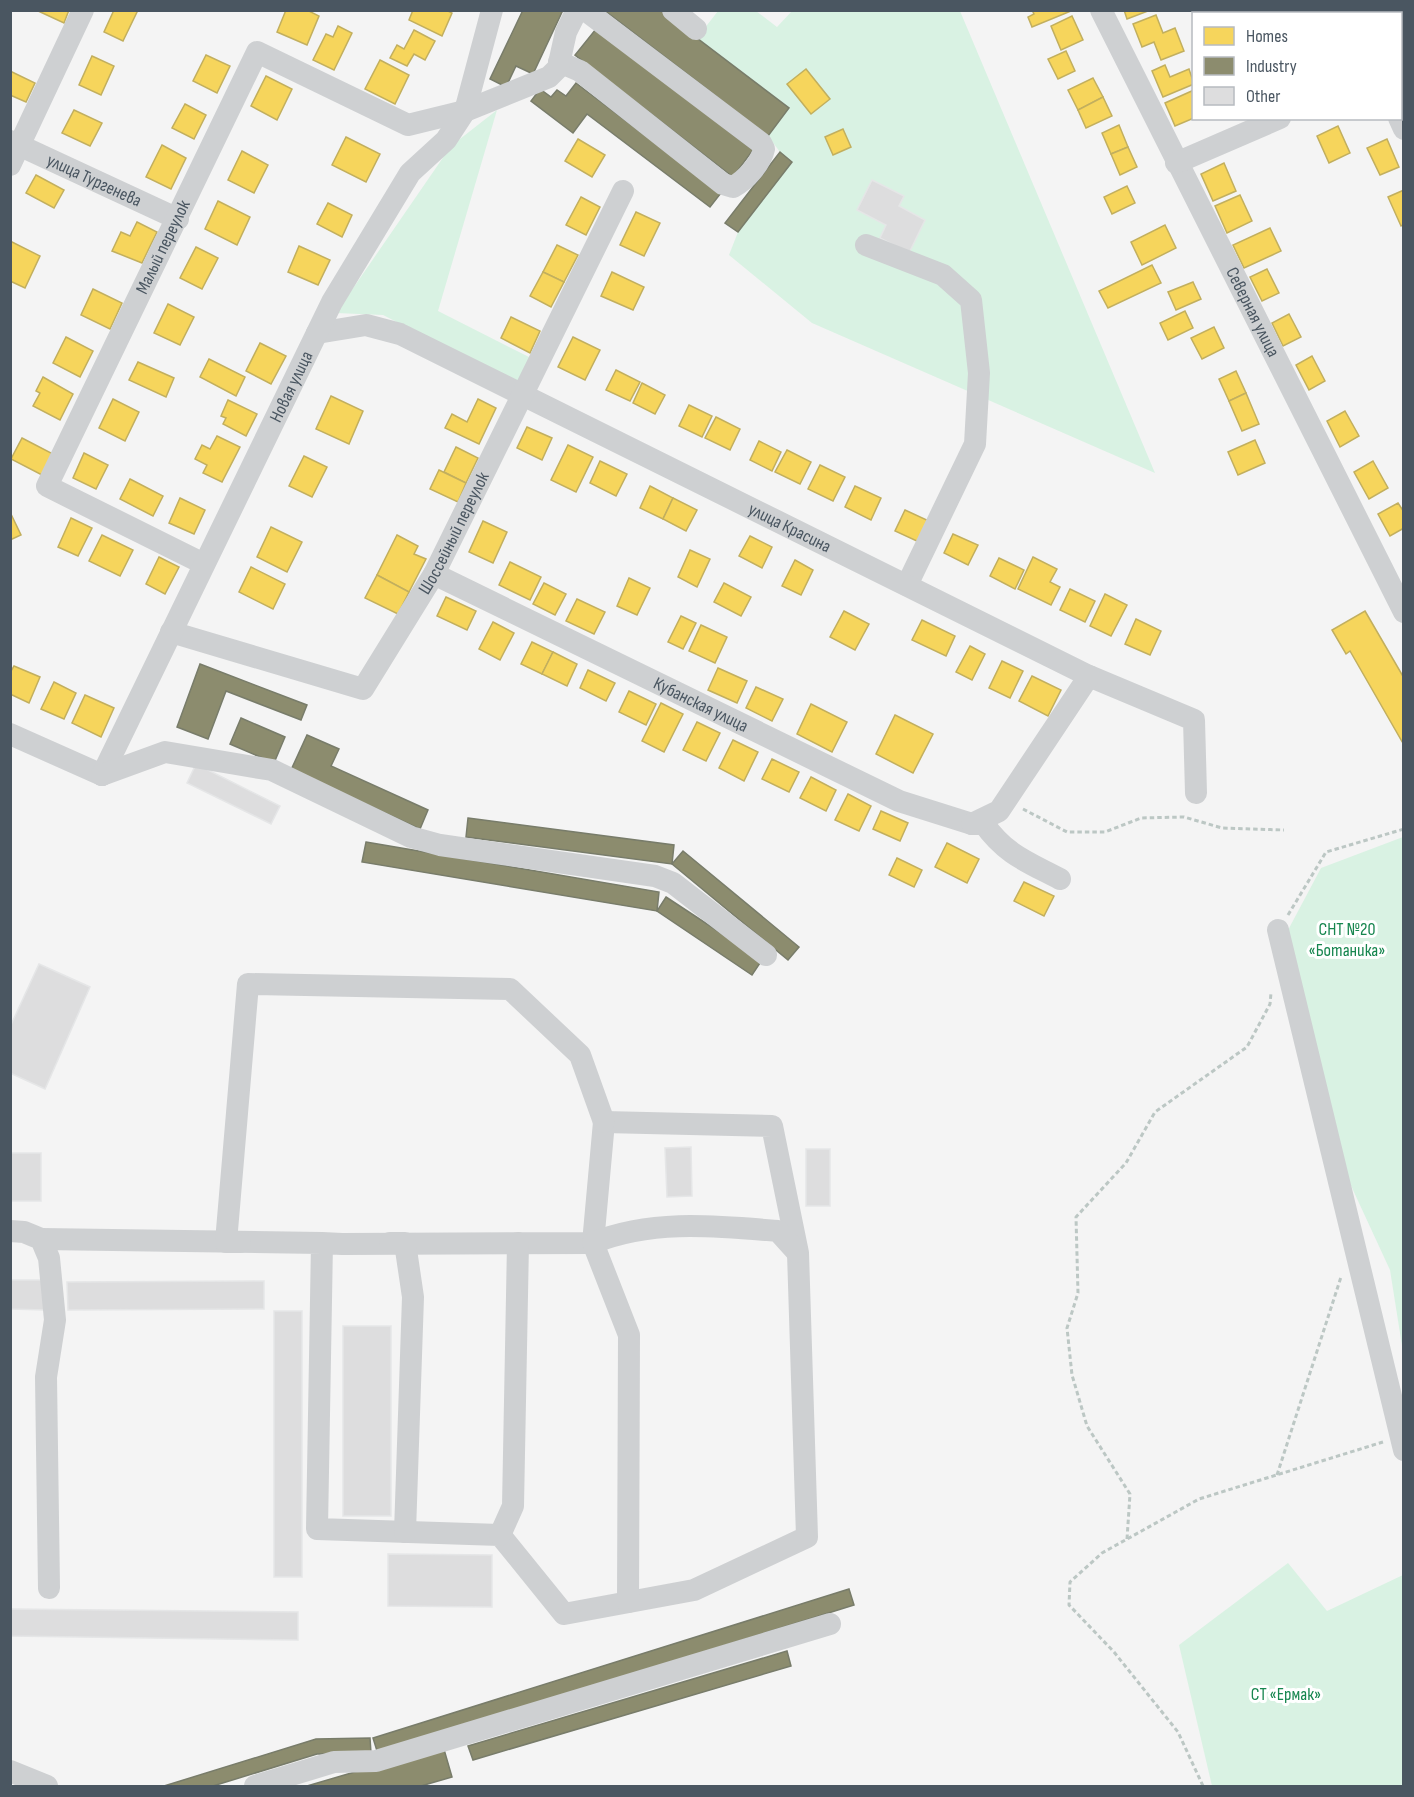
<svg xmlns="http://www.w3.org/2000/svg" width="1414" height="1797" font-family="'Sofia Sans Condensed',sans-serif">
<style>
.green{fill:#d9f2e3}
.homes{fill:#f6d55c;stroke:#c2af5e;stroke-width:1.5}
.industry{fill:#8c8c6e;stroke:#787c6a;stroke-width:1.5}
.building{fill:#ddddde;stroke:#e5e6e7;stroke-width:1.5}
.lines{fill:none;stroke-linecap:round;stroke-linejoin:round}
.path{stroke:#bcc7c4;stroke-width:3;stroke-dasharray:4.5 3;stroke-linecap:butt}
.minor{stroke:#ced0d2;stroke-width:22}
.labels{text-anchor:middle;stroke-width:6;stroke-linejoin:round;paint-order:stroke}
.street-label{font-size:18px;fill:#4a5661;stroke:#fff}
.park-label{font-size:18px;fill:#17864f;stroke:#fff}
</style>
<rect width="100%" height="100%" fill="#f4f4f4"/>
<g class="green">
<path d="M718 11H756L777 27 792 11H960L1155 473 812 323 729 255 738 232 792 162 780 152 768 136 789 108 697 38Z"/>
<path d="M497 110 438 311 531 358 517 383 383 315 336 313 451 146Z"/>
<path d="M1403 837V1352L1390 1270 1347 1177 1287 932 1321 868Z"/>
<path d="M1288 1563 1327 1611 1403 1575V1786H1212L1179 1645Z"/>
</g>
<g class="homes">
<path d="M36 10H69L64 23Z"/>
<path d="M114 10H138L123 41 104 32Z"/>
<path d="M286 10H307L319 16 307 45 277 32Z"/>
<path d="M413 10H446L452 13 442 36 409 20Z"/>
<path d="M1032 10H1071V11L1032 27 1028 17 1034 14Z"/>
<path d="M1124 10H1148V11L1127 19Z"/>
<path d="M1156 15 1163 33 1175 28 1184 51 1161 60 1154 42 1142 47 1133 24Z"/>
<path d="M1072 16 1083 40 1061 50 1051 26Z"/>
<path d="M338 26 352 33 334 70 313 60 326 34 333 37Z"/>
<path d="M414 30 435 41 425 60 414 54 407 66 390 58 397 45 404 49Z"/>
<path d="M1066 51 1075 71 1058 79 1048 59Z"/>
<path d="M206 55 230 66 217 93 193 81Z"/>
<path d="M92 56 114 66 101 95 79 85Z"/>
<path d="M380 60 409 75 395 104 365 89Z"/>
<path d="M1165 65 1170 77 1189 69 1194 84 1163 97 1152 71Z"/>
<path d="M806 69 830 99 811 114 787 84Z"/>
<path d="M10 71 35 83 26 102 10 95Z"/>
<path d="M266 76 292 89 277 120 251 106Z"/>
<path d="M1093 78 1103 97 1078 110 1068 90Z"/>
<path d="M1194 90V118L1175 126 1165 103Z"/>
<path d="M1103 97 1112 116 1086 128 1078 110Z"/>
<path d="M185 104 206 115 194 139 172 128Z"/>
<path d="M74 110 102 123 90 146 62 133Z"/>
<path d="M1119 125 1128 147 1111 154 1102 133Z"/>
<path d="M1338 126 1350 153 1329 163 1317 136Z"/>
<path d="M843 129 851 147 833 155 825 137Z"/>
<path d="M346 137 380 154 366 182 332 165Z"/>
<path d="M578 139 605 155 592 177 565 161Z"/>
<path d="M1387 139 1399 167 1380 175 1367 148Z"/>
<path d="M162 145 186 158 171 189 146 177Z"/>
<path d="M1128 147 1137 167 1120 175 1111 154Z"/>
<path d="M242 151 268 165 254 193 228 180Z"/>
<path d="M1224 163 1236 191 1213 201 1201 174Z"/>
<path d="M36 175 64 190 54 208 26 193Z"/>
<path d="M1127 186 1135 203 1112 214 1104 197Z"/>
<path d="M1404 190V224L1401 226 1388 197Z"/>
<path d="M1240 195 1252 221 1227 233 1215 206Z"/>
<path d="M581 197 600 207 586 235 566 225Z"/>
<path d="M218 201 250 217 237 245 205 229Z"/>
<path d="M328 203 352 215 342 237 317 224Z"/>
<path d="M636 212 660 223 644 256 620 245Z"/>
<path d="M137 222 157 232 142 263 112 251 121 232 130 236Z"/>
<path d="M1165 225 1176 248 1142 265 1131 242Z"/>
<path d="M1270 228 1281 251 1244 268 1233 245Z"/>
<path d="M10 241 40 256 25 288 10 281Z"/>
<path d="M557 245 578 255 564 282 543 272Z"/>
<path d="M299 246 330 260 318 285 288 272Z"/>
<path d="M196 247 218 258 202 289 180 278Z"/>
<path d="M1152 265 1161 283 1108 308 1099 291Z"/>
<path d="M1267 269 1279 293 1262 301 1250 277Z"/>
<path d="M543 272 564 282 551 307 530 296Z"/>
<path d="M612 272 644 287 633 310 601 296Z"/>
<path d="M1193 282 1201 299 1176 310 1168 292Z"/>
<path d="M93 289 122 303 110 329 81 315Z"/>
<path d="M168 304 194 317 180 345 154 333Z"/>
<path d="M1185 311 1193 328 1168 340 1160 323Z"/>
<path d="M1289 314 1301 337 1283 346 1272 323Z"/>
<path d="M511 317 540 331 530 353 501 338Z"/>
<path d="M1214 327 1224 348 1202 359 1191 338Z"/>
<path d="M66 337 93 351 80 377 53 363Z"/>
<path d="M573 337 600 350 585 380 558 367Z"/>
<path d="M260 343 286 356 271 384 246 371Z"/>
<path d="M1312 356 1325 381 1309 390 1296 365Z"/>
<path d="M209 359 245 377 236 396 200 377Z"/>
<path d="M138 362 174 378 166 397 129 380Z"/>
<path d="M616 370 640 382 630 401 606 390Z"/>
<path d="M1236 371 1246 393 1229 401 1219 379Z"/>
<path d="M43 377 73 394 60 420 33 406 40 393 36 391Z"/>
<path d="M642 383 665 395 655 414 633 403Z"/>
<path d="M1246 393 1259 424 1242 431 1229 401Z"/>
<path d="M331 396 363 411 349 444 316 429Z"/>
<path d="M113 399 139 412 125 441 99 428Z"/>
<path d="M478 399 496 408 479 444 445 428 452 414 467 422Z"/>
<path d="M228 400 257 414 246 436 223 424 226 418 221 416Z"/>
<path d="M689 405 712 416 702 437 679 426Z"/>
<path d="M1345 411 1359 436 1340 447 1327 421Z"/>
<path d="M716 417 740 429 730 450 705 438Z"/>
<path d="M527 427 552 438 542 460 517 448Z"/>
<path d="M217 436 240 447 222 482 203 473 207 465 195 459 202 445 210 449Z"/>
<path d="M22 438 53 454 42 475 11 459Z"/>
<path d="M1255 440 1265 463 1238 475 1228 452Z"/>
<path d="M759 441 781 452 772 471 750 460Z"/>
<path d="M568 445 593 457 576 492 551 480Z"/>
<path d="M456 447 478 458 466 483 444 472Z"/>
<path d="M787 450 811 462 800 484 775 472Z"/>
<path d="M84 453 108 465 96 489 73 478Z"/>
<path d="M304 456 327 467 312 497 289 486Z"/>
<path d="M600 461 627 474 616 496 590 483Z"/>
<path d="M1373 461 1388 488 1369 499 1354 472Z"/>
<path d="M820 465 845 477 833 501 808 489Z"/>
<path d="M439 470 466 483 458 502 430 489Z"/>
<path d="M130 479 163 496 153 516 120 499Z"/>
<path d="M650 486 673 498 663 519 640 508Z"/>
<path d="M855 486 881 498 871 520 845 507Z"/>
<path d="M180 498 205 510 194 534 169 523Z"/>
<path d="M673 498 697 510 686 531 663 519Z"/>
<path d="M1398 503 1404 512V528L1390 536 1378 514Z"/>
<path d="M905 510 929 521 919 542 895 531Z"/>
<path d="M10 512 21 535 10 540Z"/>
<path d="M71 518 92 528 78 556 58 547Z"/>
<path d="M483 521 507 532 493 563 469 552Z"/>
<path d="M271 527 302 542 287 572 257 557Z"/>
<path d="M953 534 978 545 968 565 944 553Z"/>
<path d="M102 535 133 550 120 576 89 561Z"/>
<path d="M397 535 418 546 414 554 426 559 409 592 377 575Z"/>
<path d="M750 536 772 547 762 568 739 556Z"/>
<path d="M690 550 710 559 697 587 678 577Z"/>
<path d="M159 557 179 567 165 594 146 584Z"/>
<path d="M1033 557 1057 569 1050 582 1060 587 1051 605 1018 589Z"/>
<path d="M999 558 1024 570 1015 589 990 576Z"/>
<path d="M795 560 813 570 801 595 782 586Z"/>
<path d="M510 562 541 577 530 600 499 585Z"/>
<path d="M251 567 285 584 273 609 239 592Z"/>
<path d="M377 575 409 592 398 614 365 598Z"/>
<path d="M629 578 650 588 637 615 617 606Z"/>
<path d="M544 583 566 594 555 615 533 604Z"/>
<path d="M724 583 751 597 741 616 714 602Z"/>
<path d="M1070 589 1095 601 1085 622 1060 610Z"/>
<path d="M1105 594 1127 605 1111 636 1090 626Z"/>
<path d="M446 597 476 611 467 630 437 616Z"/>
<path d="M577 599 605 612 594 634 566 621Z"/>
<path d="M844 611 869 624 855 650 830 637Z"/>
<path d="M1365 611 1404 678V745L1350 651 1346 654 1332 630Z"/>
<path d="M681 616 696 623 683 649 668 642Z"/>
<path d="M1136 619 1161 631 1150 655 1125 644Z"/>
<path d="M922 620 955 636 946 656 912 640Z"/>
<path d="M493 622 514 633 500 660 479 649Z"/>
<path d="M701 625 727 637 715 663 689 651Z"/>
<path d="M532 642 553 652 542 674 521 664Z"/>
<path d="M970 646 985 654 972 680 956 672Z"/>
<path d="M553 652 577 664 567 686 542 674Z"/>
<path d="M1002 661 1023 671 1010 698 989 688Z"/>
<path d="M14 666 40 677 29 703 10 694V673Z"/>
<path d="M718 668 747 681 737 703 708 690Z"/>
<path d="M588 670 615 683 606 701 580 688Z"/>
<path d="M1032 676 1061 690 1048 716 1019 701Z"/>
<path d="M54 682 76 693 64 719 41 709Z"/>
<path d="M756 687 783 699 772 721 746 708Z"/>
<path d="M629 691 656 704 646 725 619 712Z"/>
<path d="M85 695 114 708 101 737 72 723Z"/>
<path d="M661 703 683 714 664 752 642 741Z"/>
<path d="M811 704 847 722 832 752 797 734Z"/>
<path d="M895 715 933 734 913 773 876 754Z"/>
<path d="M697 722 720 733 706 761 683 750Z"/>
<path d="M733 740 758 752 744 781 719 768Z"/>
<path d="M772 759 799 772 789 792 762 779Z"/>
<path d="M811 777 836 790 826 811 800 798Z"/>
<path d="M848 794 871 806 859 831 835 820Z"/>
<path d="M881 811 908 823 900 841 873 829Z"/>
<path d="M947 843 979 859 967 883 935 867Z"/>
<path d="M897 858 922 870 914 887 889 875Z"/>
<path d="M1024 882 1054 896 1044 916 1014 901Z"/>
</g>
<g class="industry">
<path d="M523 10H563L533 74 516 66 506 87 490 79Z"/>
<path d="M604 10H660L789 108 768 136Z"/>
<path d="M596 29 753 150 733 177 575 55Z"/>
<path d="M576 83 721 193 710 207 587 114 573 133 531 101 540 89 551 97 557 90 566 96Z"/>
<path d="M780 152 792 162 738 232 725 223Z"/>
<path d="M200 664 307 705 301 720 226 691 208 739 177 727Z"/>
<path d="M241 718 285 737 274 763 230 744Z"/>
<path d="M307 735 339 749 331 766 428 810 420 829 291 770Z"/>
<path d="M468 818 674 845 672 864 466 837Z"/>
<path d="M366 842 659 892 657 911 362 862Z"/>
<path d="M683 851 799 947 788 960 672 864Z"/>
<path d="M666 897 762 960 752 975 657 911Z"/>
<path d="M849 1589 854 1605 378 1754 373 1738Z"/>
<path d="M787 1651 791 1666 473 1760 468 1746Z"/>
<path d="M370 1738 371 1753 317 1754 213 1786H164L316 1739Z"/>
<path d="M443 1746 452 1777 421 1786H307Z"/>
</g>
<g class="building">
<path d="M872 180 904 196 899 206 925 220 909 253 880 238 886 225 857 210Z"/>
<path d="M196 764 280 806 271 824 187 783Z"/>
<path d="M39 964 90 987 45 1089 10 1073V1027Z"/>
<path d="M691 1147 692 1196 667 1197 665 1148Z"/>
<rect x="806" y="1149" width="24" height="57"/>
<rect x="10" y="1153" width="31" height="48"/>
<path d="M10 1280H45V1310L10 1309Z"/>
<path d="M264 1281V1309L68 1310 67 1282Z"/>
<rect x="274" y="1311" width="28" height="266"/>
<rect x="343" y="1326" width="48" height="190"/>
<path d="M388 1554 492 1555V1607L388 1606Z"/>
<path d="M10 1609 298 1612V1640L10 1636Z"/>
</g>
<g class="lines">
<g class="path">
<path d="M1023 809 1067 832H1105L1141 818 1184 817 1222 828 1284 830"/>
<path d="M1288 915 1326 852 1404 829"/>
<path d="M1277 1475 1341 1277"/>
<path d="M1127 1539 1130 1494 1087 1426 1072 1375 1067 1328 1078 1293 1076 1217 1126 1163 1155 1112 1247 1047 1270 1004 1271 993"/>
<path d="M1203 1786 1178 1732 1114 1652 1069 1605 1070 1582 1102 1553 1199 1499 1383 1442"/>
</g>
<g class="minor">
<path d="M673 10 696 29"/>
<path id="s1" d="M1101 10 1404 612"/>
<path d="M1349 10 1350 14"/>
<path d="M559 62 580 71 723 184 733 187C746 180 761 163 764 149L761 143 585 10"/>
<path d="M1399 118 1404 129"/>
<path id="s2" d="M10 141 178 219"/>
<path d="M1176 163 1280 118"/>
<path d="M10 165 83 10"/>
<path d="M866 245 943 275 971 300 979 373 975 444 907 585"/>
<path id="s3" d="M317 333 366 325 400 334 1089 676 1194 720 1196 793"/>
<path id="s4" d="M204 564 47 486 257 52 408 125 465 111 549 77 558 68 566 32 577 10"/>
<path id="s5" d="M434 574 899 801 972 824H984C1006 855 1028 862 1060 879"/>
<path id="s6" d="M171 632 363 689 434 574 623 191"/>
<path d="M10 734 102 775"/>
<path id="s7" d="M102 775 332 302 410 173 446 140 465 111 492 10"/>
<path d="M102 775 165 752 272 770 411 837 440 845 655 876 673 883 766 955"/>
<path d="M972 824 999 811 1089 676"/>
<path d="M1278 930 1404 1450"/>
<path d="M10 1231 24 1232 41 1239 49 1258 55 1320 46 1377 49 1588"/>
<path d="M41 1239 322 1243 342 1244 593 1243 604 1122 772 1126 798 1253 807 1537 694 1590 564 1614 500 1535 317 1529 322 1243"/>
<path d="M240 1242H226L248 984 510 989 580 1055 604 1122"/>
<path d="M390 1243H405L413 1297 405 1532"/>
<path d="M500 1535 513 1506 518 1243"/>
<path d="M628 1602 629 1335 593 1243C652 1219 716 1226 778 1231L797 1252"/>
<path d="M10 1771 47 1786"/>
<path d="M255 1786 334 1762 376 1761 830 1624"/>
</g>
</g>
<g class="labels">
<g class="street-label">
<text dy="6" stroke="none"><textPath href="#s2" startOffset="93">улица Тургенева</textPath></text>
<text dy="6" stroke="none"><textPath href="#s4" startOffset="441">Малый переулок</textPath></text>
<text dy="6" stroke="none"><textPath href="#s1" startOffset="338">Северная улица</textPath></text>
<text dy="6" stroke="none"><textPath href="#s7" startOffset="432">Новая улица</textPath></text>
<text dy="6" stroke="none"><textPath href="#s3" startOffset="520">улица Красина</textPath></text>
<text dy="6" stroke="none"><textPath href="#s6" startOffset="381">Шоссейный переулок</textPath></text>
<text dy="6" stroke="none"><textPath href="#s5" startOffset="297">Кубанская улица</textPath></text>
</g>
<g class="park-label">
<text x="1347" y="935">СНТ №20<tspan x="1347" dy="21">«Ботаника»</tspan></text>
<text x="1286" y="1700">СТ «Ермак»</text>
</g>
</g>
<rect width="1414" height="1797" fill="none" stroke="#4a5661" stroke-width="24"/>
<rect x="1192" y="12" width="210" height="108" fill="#ffffff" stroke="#b7bbc0" stroke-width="1.5"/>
<rect x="1204" y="27" width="30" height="18" fill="#f6d55c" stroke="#b7bbc0" stroke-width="1.5"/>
<text x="1246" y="42" font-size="18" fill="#4a5661">Homes</text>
<rect x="1204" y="57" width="30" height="18" fill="#8c8c6e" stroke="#b7bbc0" stroke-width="1.5"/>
<text x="1246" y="72" font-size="18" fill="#4a5661">Industry</text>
<rect x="1204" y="87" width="30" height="18" fill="#ddddde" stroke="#b7bbc0" stroke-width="1.5"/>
<text x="1246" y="102" font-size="18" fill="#4a5661">Other</text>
</svg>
